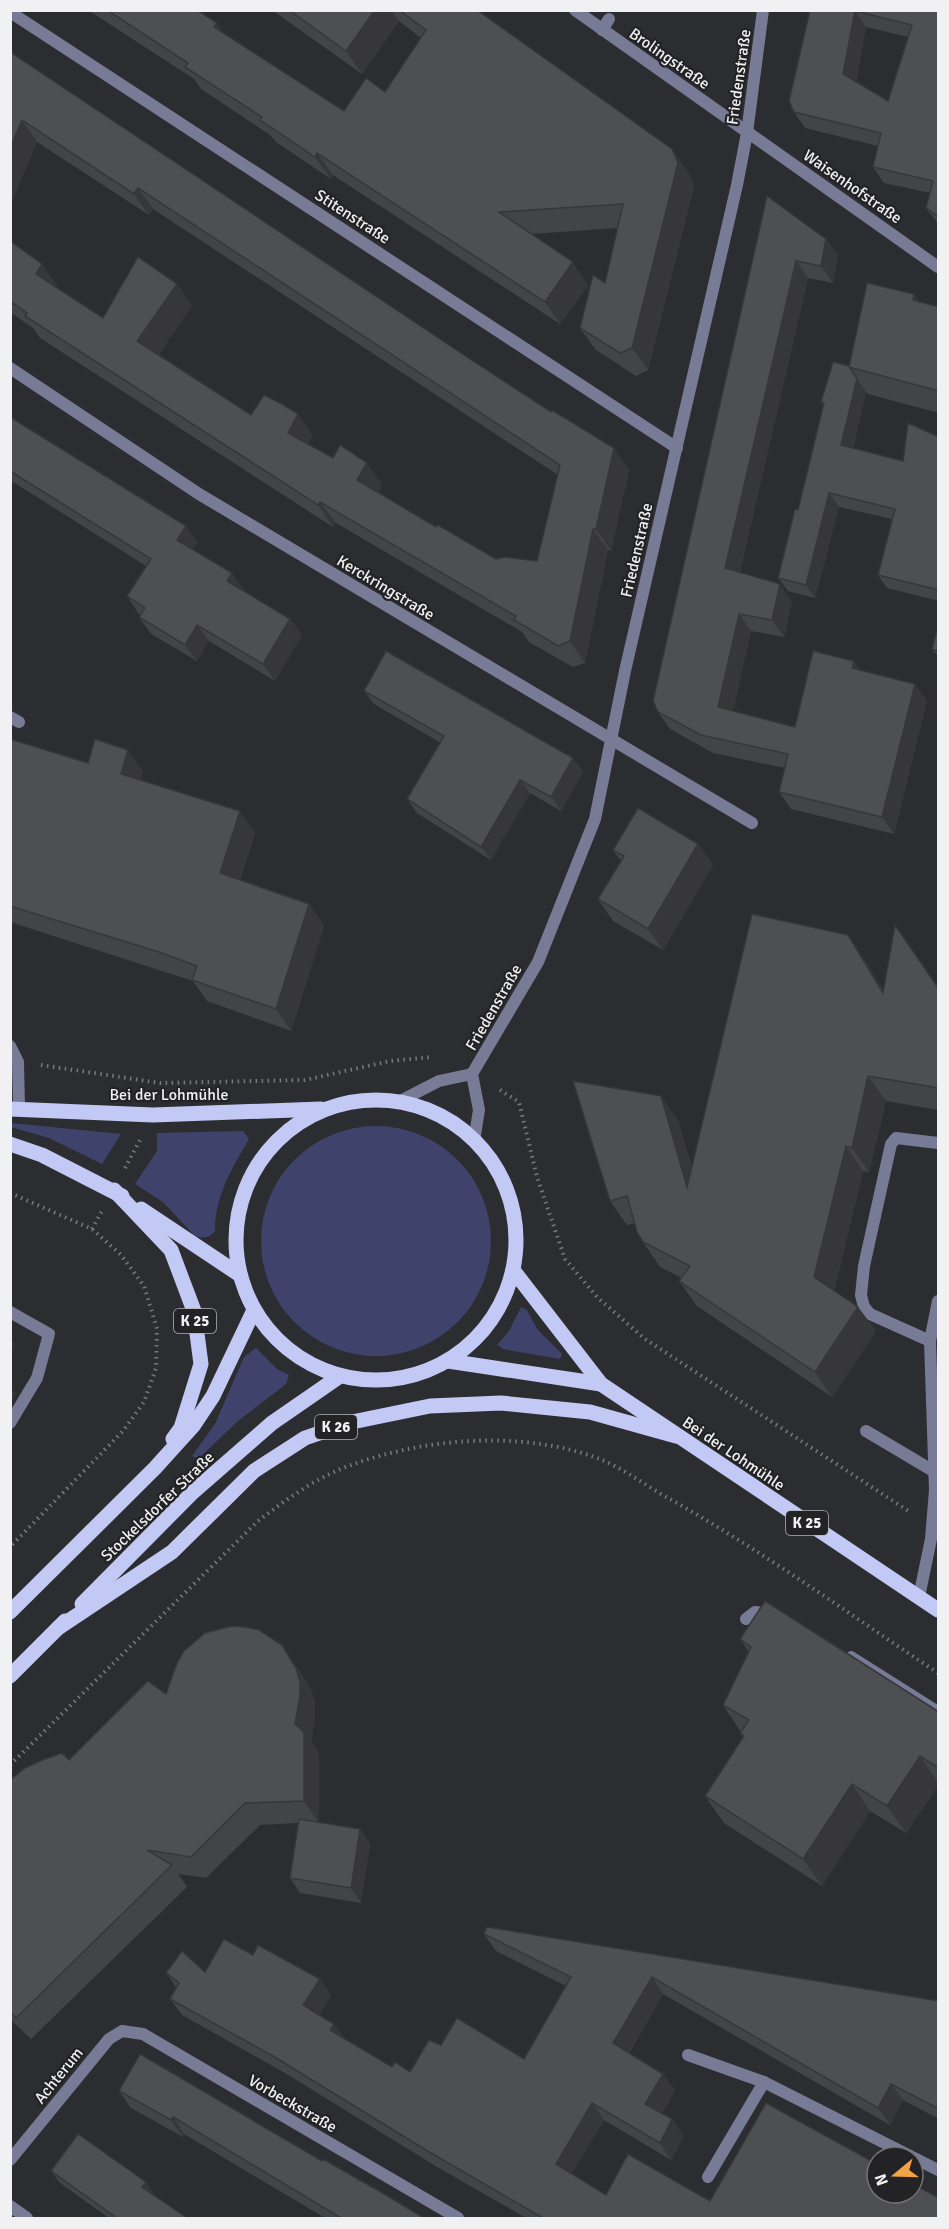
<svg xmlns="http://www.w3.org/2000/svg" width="949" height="2229" font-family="Signika,sans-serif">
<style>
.green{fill:#3f436c}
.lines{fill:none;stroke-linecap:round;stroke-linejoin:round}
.path{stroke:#797a7c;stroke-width:4;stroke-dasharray:1.5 4.5;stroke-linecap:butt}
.lane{stroke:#777b95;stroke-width:12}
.street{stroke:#777b95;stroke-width:12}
.primary{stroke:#c3c9f5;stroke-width:15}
.wall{fill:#434447;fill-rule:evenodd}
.shaded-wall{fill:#373739}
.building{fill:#4e4f52;stroke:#373739;stroke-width:1.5;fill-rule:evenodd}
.labels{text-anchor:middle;stroke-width:4.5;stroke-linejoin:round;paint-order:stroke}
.shield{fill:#232326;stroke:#b3b3b6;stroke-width:1.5}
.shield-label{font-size:15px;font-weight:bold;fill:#f1f1f3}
.street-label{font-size:16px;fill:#f1f1f3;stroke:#232326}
</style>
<rect width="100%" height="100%" fill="#2c2d30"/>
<g class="green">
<path d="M11 1123 121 1134 102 1164 49 1138 11 1127Z"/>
<circle cx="376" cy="1241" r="115"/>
<path d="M243 1131 249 1139C232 1168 215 1196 215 1231 209 1238 204 1239 195 1236L163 1202 135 1184 157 1151V1133Z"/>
<path d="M521 1307 527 1310 537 1329 562 1354 560 1359 503 1349 497 1345 509 1331Z"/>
<path d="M256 1348 277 1369 289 1375 286 1384 238 1421 198 1459 192 1456 215 1424 244 1357Z"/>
</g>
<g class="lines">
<g class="path">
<path d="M41 1065 160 1083 305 1080 390 1061 432 1057"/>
<path d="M500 1090 519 1102 537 1177 565 1259 597 1297 645 1339 910 1512"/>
<path d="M125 1168 140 1140"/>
<path d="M10 1193 92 1229 121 1255 144 1286 157 1329 156 1368 144 1402 123 1431 10 1547"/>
<path d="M92 1229 102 1211"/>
<path d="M10 1765 258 1521C287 1499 317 1477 351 1465 426 1438 521 1430 597 1458 621 1467 645 1485 668 1498 761 1550 849 1614 938 1673"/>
</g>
<g class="lane">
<path d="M602 30 609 19"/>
<path d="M10 717 19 722"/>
<path d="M10 1046 18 1062 19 1107"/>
<path d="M10 1312 49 1334 37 1378 10 1423"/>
<path d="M930 1341 870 1314 864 1307 861 1295 864 1266 891 1144 896 1138 938 1143"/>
<path d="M866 1431 935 1472"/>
<path d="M919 1597 931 1539 935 1490 930 1341 938 1301"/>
<path d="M746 1619 755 1612 772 1614"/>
<path d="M851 1657 938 1712"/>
<path d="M688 2055 764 2082 938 2170"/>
<path d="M708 2177 764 2082"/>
</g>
<g class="street">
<path d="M575 10 938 267"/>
<path d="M10 12 677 448"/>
<path d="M10 368 199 494 752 823"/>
<path d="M398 1102 439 1081 472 1074"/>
<path d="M474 1141 479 1110 472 1074 538 962 595 819 625 671 737 185 747 133 763 10"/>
<path d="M10 2160 109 2039 122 2031 143 2034 458 2218"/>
<path d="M10 2206 27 2218"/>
</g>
<g class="primary">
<circle cx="376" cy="1240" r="140"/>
<path d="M10 1109 153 1115 321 1109"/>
<path d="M10 1144 42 1155 122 1196"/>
<path d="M114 1190 171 1250 194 1311 201 1364 181 1428 173 1439"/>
<path d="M141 1209 240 1275"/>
<path d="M513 1270 601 1384 938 1610"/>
<path d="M448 1361 601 1384"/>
<path d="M82 1604 193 1492 272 1423 340 1376"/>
<path d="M10 1612 155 1468 193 1426 213 1396 254 1310"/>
<path d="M58 1628 172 1552 254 1471 305 1438 352 1422 430 1406 501 1403 590 1412 676 1436"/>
<path d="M10 1676 65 1621"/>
</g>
</g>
<g class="wall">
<path d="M88 10H197L224 34 344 111 385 92 421 38 399 21 362 74 272 10H477L672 149 688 172 694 186 648 370 636 376 596 350 580 328 605 283 618 228 531 234 588 285 560 324 333 175 331 179 276 142 270 135 201 89 194 79Z"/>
<path d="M810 10H939V225L926 208 930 193 884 183 873 167 878 146 805 128 794 112ZM866 27 908 37 888 101 856 82Z"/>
<path d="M10 52 629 470 611 551 608 550 585 663 573 667 529 642 522 632 336 523 333 527 40 338 34 329 10 312V241L57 285 56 287 103 318 177 284 192 306 158 355 251 415 313 436 308 444 382 484 378 492 436 527 496 559 537 561 558 475 153 209 149 215 37 142 10 205Z"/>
<path d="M767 196 826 239 838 256 833 283 808 278 740 572 792 601 784 637 751 631 733 711 795 727 860 670 927 701 894 834 791 809 779 792 785 768 713 753 670 729 658 712Z"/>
<path d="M919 302 939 307V413L868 394 866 392 853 448 903 461 939 437V601L887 588 878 575 892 519 839 507 815 598 788 591 778 578 798 510 823 406 821 402 849 366Z"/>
<path d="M10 417 186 526 197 543 193 550 244 590 243 591 290 619 302 635 275 681 209 641 197 661 151 634 139 617 141 615 138 613 127 596 146 566 10 480Z"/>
<path d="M939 622V658L932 649Z"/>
<path d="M364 691 573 758 583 772 561 811 530 793 491 860 417 813 407 799 441 743 374 704Z"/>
<path d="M10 739 88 763 143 771 141 780 255 833 240 880 309 904 324 926 291 1031 207 1001 193 981 10 922Z"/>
<path d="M698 844 713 865 663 950 613 921 598 899 621 861 613 850Z"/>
<path d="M865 960 883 990 939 988V1110L886 1101 869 1172 863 1171 834 1291 858 1307 876 1331 832 1397 697 1306 679 1281 682 1278 660 1267 643 1242 635 1223 627 1225 610 1201 678 1120 692 1168Z"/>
<path d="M740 1639 939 1712V1784L906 1833 870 1811 822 1886 724 1823 705 1796 743 1738 740 1733 741 1732 723 1705 749 1652Z"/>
<path d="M297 1667 311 1690 315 1703V1717L311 1742 319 1754V1823L360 1829 370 1844 361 1903 300 1893 290 1878 298 1823 260 1825 206 1878 178 1874 187 1887 31 2039 10 2019V1780L69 1760 166 1694Z"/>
<path d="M484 1934 939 2001V2119L903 2100 890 2125 663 1994 629 2053 675 2090 662 2113 684 2136 671 2160 604 2120 571 2174 606 2195 710 2201 939 2218H526L437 2167 285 2073 182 2015 170 1999 176 1987 166 1973 205 1972 253 1955 320 1979 331 1995 319 2015 344 2038 392 2067 410 2072 441 2045 524 2059 566 1986 496 1951Z"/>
<path d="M119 2091 322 2161 424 2218H325L184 2134 183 2137 131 2108Z"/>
<path d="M51 2171 146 2182 154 2195 187 2218H109L60 2183Z"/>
</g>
<g class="shaded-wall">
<path d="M375 10H391L399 21 362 74 346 51Z"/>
<path d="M855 11 866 27 855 90 843 74Z"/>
<path d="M217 23 232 46 214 27Z"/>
<path d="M22 120 37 142 10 205V148Z"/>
<path d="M672 149 688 172 694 186 648 370 632 348Z"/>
<path d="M317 153 333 175 331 179 315 157Z"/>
<path d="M138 188 153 209 149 215 134 194Z"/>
<path d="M826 239 838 256 833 283 821 266Z"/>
<path d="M796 261 808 278 737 585 725 568Z"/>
<path d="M573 262 588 285 560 324 545 302Z"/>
<path d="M42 264 57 285 51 295 36 274Z"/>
<path d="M177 284 192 306 152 363 137 341Z"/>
<path d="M914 294 933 322 913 300Z"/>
<path d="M857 379 866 392 850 459 841 445Z"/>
<path d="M298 414 313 436 303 454 288 433Z"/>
<path d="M614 448 629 470 611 551 596 529Z"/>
<path d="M367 463 382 484 372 501 357 480Z"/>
<path d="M829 493 839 507 815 598 806 585Z"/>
<path d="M320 502 336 523 333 527 318 505Z"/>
<path d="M186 526 197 543 189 557 177 540Z"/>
<path d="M593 529 608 550 585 663 570 641Z"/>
<path d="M232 573 244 590 239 598 227 581Z"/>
<path d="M780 584 792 601 784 637 772 620Z"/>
<path d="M739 614 751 631 730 725 718 707Z"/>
<path d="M290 619 302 635 275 681 263 664Z"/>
<path d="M197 625 209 641 197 661 185 645Z"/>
<path d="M854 661 866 678 852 668Z"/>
<path d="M915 684 927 701 894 834 882 817Z"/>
<path d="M128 750 143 771 136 795 121 774Z"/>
<path d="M573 758 583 772 561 811 551 797Z"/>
<path d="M520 780 530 793 491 860 481 847Z"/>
<path d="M240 811 255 833 235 895 220 873Z"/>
<path d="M698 844 713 865 663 950 648 929Z"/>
<path d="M309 904 324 926 291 1031 276 1009Z"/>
<path d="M848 935 865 960 900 1017 883 993Z"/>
<path d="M868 1076 886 1101 869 1172 852 1148Z"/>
<path d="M661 1096 678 1120 704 1212 687 1187Z"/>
<path d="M846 1146 863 1171 832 1302 814 1277Z"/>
<path d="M858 1307 876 1331 832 1397 815 1372Z"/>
<path d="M10 1337 15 1344 10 1352Z"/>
<path d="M10 1387 16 1394 10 1403Z"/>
<path d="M282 1645 311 1690 315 1703V1717L311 1742 319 1754V1823L304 1801 295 1724Z"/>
<path d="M920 1756 939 1784 906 1833 887 1806Z"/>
<path d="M852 1784 870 1811 822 1886 803 1859Z"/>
<path d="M360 1829 370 1844 361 1903 351 1888Z"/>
<path d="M652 1977 663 1994 624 2060 613 2043Z"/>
<path d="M320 1979 331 1995 315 2022 303 2005Z"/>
<path d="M334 2024 346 2040 330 2030Z"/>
<path d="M663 2074 675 2090 657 2120 645 2104Z"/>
<path d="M891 2084 903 2100 890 2125 878 2108Z"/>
<path d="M592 2103 604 2120 567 2181 556 2164Z"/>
<path d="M173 2117 184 2134 183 2137 171 2120Z"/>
<path d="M672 2119 684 2136 671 2160 660 2143Z"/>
<path d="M146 2182 154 2194 151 2199 142 2187Z"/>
</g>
<g class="building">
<path d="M107 10H197L217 23 214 27 344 111 366 78 385 92 426 30 399 10H477L672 149 678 163 632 348 620 353 580 328 593 275 605 283 623 204 499 212 573 262 545 302 317 153 315 157 287 138 260 120 262 117 185 67 188 63Z"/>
<path d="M289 10H375L346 51Z"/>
<path d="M810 10H939V217L926 208 933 181 873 167 881 133 794 112 789 101ZM855 11 912 25 888 101 843 74Z"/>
<path d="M10 52 473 361 551 412 552 410 614 448 596 529H593L570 641 558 646 514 620 516 616 320 502 318 505 25 316 27 313 10 301V241L42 264 36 274 103 318 138 257 177 284 137 341 251 415 264 395 282 404 298 414 288 433 333 458 340 445 367 463 357 480 436 527 438 525 496 559 505 557 537 561 560 465 138 188 134 194 22 120 10 148Z"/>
<path d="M767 196 826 239 821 266 796 261 725 568 780 584 772 620 739 614 718 707 795 727 813 651 854 661 852 668 915 684 882 817 779 792 788 754 701 735 658 712 653 701Z"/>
<path d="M867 283 914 294 913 300 939 307V391L849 367Z"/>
<path d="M833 362 849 366 857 379 841 445 903 461 908 423 939 437V590L878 575 895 509 829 493 806 585 778 578 795 509 798 510 824 403 821 402Z"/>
<path d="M10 417 186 526 177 540 232 573 227 581 290 619 263 664 197 625 185 645 139 617 145 608 127 596 151 559 10 471Z"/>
<path d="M939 622V652L932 649Z"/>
<path d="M386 651 573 758 551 797 520 780 481 847 407 799 444 736 364 691Z"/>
<path d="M10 739 88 763 95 739 128 750 121 774 240 811 220 873 309 904 276 1009 192 980 197 966 159 952 10 906Z"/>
<path d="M638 808 698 844 648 929 598 899 624 856 613 850Z"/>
<path d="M752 914 848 935 883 993 895 925 939 989V1088L868 1076 852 1148 846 1146 814 1277 858 1307 815 1372 679 1281 690 1266 643 1242 637 1232 627 1196 610 1201 573 1081 661 1096 687 1187Z"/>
<path d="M765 1601 939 1712V1768L920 1756 887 1806 852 1784 803 1859 705 1796 744 1736 740 1733 749 1720 723 1705 751 1647 740 1639Z"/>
<path d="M232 1626 245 1627 259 1630 282 1645 296 1668 300 1682V1696L295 1724 304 1732V1801L245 1803 191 1857 147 1850 172 1865 16 2018 10 2012V1780L25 1768 42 1760 62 1753 69 1760 148 1681 166 1694 177 1663 184 1651 205 1633Z"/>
<path d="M299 1819 360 1829 351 1888 290 1878Z"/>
<path d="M487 1927 939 2001V2109L891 2084 878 2108 652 1977 613 2043 663 2074 645 2104 672 2119 660 2143 592 2103 556 2164 606 2195 628 2154 710 2201 766 2103 877 2164V2193H913V2184L939 2198V2218H543L426 2150 273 2056 170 1999 179 1983 166 1973 182 1951 205 1972 224 1939 253 1955 258 1945 320 1979 303 2005 334 2024 330 2030 392 2067 395 2062 410 2072 429 2040 441 2045 457 2018 524 2059 571 1977 484 1934Z"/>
<path d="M140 2054 322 2161 323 2159 386 2195 424 2218H341L173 2117 171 2120 119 2091Z"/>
<path d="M78 2134 146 2182 142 2187 187 2218H117L51 2171Z"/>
</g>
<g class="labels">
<g class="shield">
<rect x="174" y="1309" width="42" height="24" rx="4.5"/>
<rect x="315" y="1415" width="42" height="24" rx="4.5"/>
<rect x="786" y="1511" width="42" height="24" rx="4.5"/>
</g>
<g class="shield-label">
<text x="195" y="1326">K 25</text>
<text x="336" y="1432">K 26</text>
<text x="807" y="1528">K 25</text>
</g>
<g class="street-label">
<text transform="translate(670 58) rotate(35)" y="6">Brolingstraße</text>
<text transform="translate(738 77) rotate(-82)" y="6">Friedenstraße</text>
<text transform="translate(853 186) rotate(35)" y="6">Waisenhofstraße</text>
<text transform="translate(353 216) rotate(33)" y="6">Stitenstraße</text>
<text transform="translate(636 550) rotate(-77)" y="6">Friedenstraße</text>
<text transform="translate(386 587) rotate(31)" y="6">Kerckringstraße</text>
<text transform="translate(493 1007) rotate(-60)" y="6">Friedenstraße</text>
<text x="169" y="1100">Bei der Lohmühle</text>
<text transform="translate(734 1453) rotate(34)" y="6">Bei der Lohmühle</text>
<text transform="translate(157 1506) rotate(-44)" y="6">Stockelsdorfer Straße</text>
<text transform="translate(58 2075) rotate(-51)" y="6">Achterum</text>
<text transform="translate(293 2103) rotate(30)" y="6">Vorbeckstraße</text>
</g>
</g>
<rect width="949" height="2229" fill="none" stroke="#f1f1f3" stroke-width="24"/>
<g transform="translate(895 2175) rotate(251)"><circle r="28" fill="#232326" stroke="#757578" stroke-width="1.5"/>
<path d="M0-4.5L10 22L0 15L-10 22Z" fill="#f3a442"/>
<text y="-9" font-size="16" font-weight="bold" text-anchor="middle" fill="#f1f1f3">N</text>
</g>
</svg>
